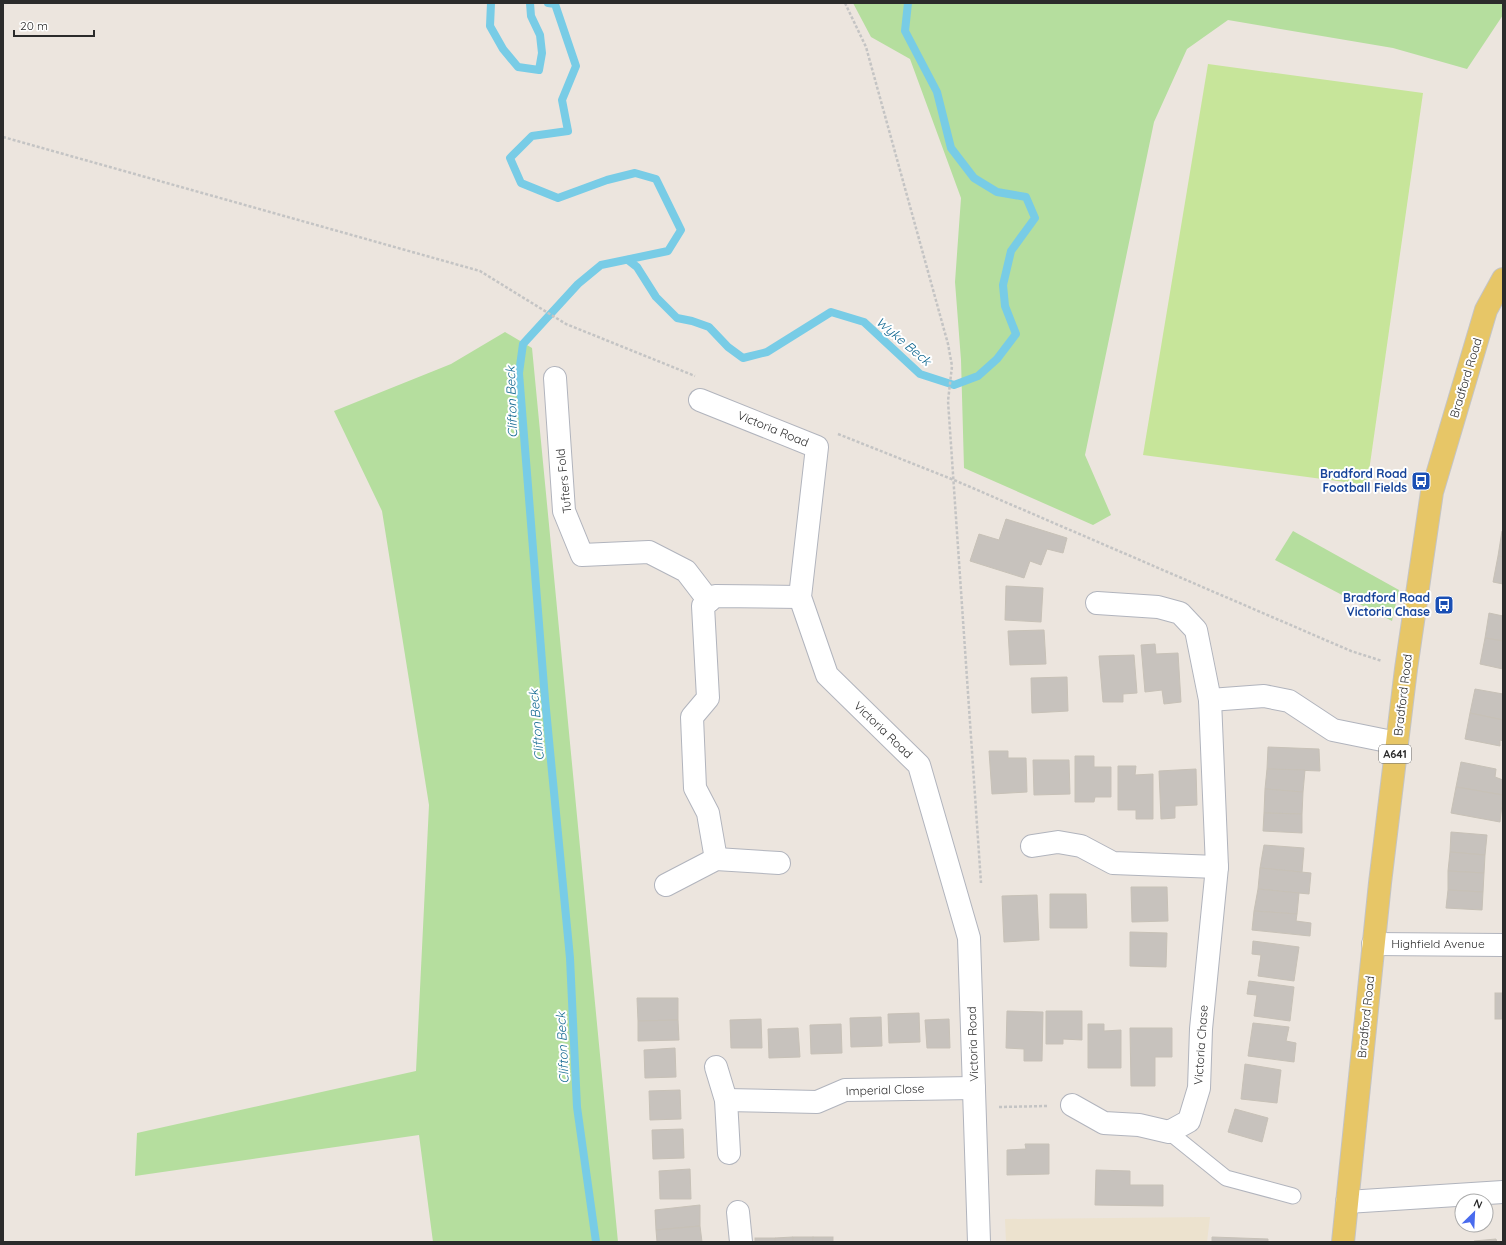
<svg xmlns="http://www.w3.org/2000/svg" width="1506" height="1245" font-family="Quicksand,sans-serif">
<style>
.education{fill:#ece2ce}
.green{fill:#b5de9e}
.pitch{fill:#c7e59a}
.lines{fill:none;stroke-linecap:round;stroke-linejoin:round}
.stream{stroke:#78cce6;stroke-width:8}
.building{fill:#c7c2bd;stroke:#c7c1b7}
.service-casing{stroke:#b1b4bd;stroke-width:17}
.minor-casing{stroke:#b1b4bd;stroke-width:24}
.primary-casing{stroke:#c4c4c4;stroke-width:24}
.path{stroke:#c4c4c4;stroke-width:2.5;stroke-dasharray:3 2;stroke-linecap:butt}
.service{stroke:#fff;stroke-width:15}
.minor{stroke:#fff;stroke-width:22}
.primary{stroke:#e7c667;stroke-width:22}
.labels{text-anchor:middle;stroke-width:4;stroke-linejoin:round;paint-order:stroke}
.shield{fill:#fff;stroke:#6b6b6b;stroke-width:1}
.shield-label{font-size:11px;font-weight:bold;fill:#2b2b2b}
.street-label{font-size:12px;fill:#2b2b2b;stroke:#fff}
.transit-label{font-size:12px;font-weight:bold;fill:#164399;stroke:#fff;text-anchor:end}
.water-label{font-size:13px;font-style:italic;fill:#166b93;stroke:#fff}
</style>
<rect width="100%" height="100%" fill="#ece5de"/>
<path class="education" d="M1210 1217 1207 1242H1006L1005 1219Z"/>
<g class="green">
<path d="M853 3H1503V15L1467 69 1393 48 1228 20 1187 49 1154 122 1085 455 1111 515 1093 525 964 468 961 360 955 282 961 198 910 59 871 37Z"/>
<path d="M505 332 532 348 618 1242H433L419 1135 135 1176 137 1133 416 1071 429 805 382 511 334 411 451 364Z"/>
<path d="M1293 531 1399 590 1392 621 1275 560Z"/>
</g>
<path class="pitch" d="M1208 64 1423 93 1367 485 1143 455Z"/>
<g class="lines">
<g class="stream">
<path d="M491 3 490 26 503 49 518 67 539 70 542 53 540 35 531 16 530 3"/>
<path d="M548 3 555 4 576 66 562 100 568 131 532 136 510 158 521 183 558 198 607 180 635 173 656 179 681 230 668 251 601 265 578 284 523 344 519 373 545 699 570 958 577 1107 596 1242"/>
<path d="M628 260 637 267 656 297 677 318 692 321 709 327 728 347 743 358 767 352 831 312 864 322 920 374 954 385 978 376 997 359 1016 334 1005 306 1003 285 1011 251 1035 218 1026 197 997 192 974 178 951 148 937 92 905 31 908 3"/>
</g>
</g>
<g class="building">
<path d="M1006 519 1067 538 1063 553 1047 549 1041 565 1030 561 1024 578 970 561 979 534 999 540Z"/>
<path d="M1502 531H1503V557L1498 556Z"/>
<path d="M1498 556 1503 557V584L1493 582Z"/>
<path d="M1006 586 1043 588 1041 622 1005 620Z"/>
<path d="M1489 613 1503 616V641L1485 638Z"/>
<path d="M1044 630 1046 664 1010 665 1008 631Z"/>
<path d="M1485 638 1503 641V669L1480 664Z"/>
<path d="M1155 644 1156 654 1178 653 1181 702 1164 704 1162 690 1145 692 1141 645Z"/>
<path d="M1134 655 1137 693 1123 694V702H1103L1099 656Z"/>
<path d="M1067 677 1068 711 1032 713 1031 678Z"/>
<path d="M1475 689 1503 694V720L1470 713Z"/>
<path d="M1470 713 1503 720V741L1500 740V746L1465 739Z"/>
<path d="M1268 747 1319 749 1320 771 1267 769Z"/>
<path d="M989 751H1008V758H1026L1027 792 992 794Z"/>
<path d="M1075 756H1094V767H1111V797H1095L1094 802H1075Z"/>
<path d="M1033 760H1069L1070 794 1034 795Z"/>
<path d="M1461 762 1496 769 1495 777 1503 780V795L1456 787Z"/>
<path d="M1118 766H1136L1135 775 1153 774V819H1136V810H1118Z"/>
<path d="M1196 769 1197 805 1175 806V818L1161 819 1159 771Z"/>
<path d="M1267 769 1305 770 1303 792 1265 789Z"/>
<path d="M1456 787 1503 795 1500 822 1451 813Z"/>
<path d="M1265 789 1303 792 1302 814 1264 813Z"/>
<path d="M1264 813 1302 814V833L1263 831Z"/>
<path d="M1451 832 1487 835 1485 855 1450 852Z"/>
<path d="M1264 845 1304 848 1302 872 1260 868Z"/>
<path d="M1450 852 1485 855 1484 873 1448 871Z"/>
<path d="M1260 868 1311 873 1309 894 1258 889Z"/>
<path d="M1448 871 1484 873 1483 892 1448 890Z"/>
<path d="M1131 887H1167L1168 921 1132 922Z"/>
<path d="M1258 889 1299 893 1297 914 1254 911Z"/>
<path d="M1448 890 1483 892 1482 910 1446 908Z"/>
<path d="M1050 894H1086L1087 928H1050Z"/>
<path d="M1037 895 1039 940 1004 942 1002 896Z"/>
<path d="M1254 911 1297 914 1296 921 1311 923 1310 936 1252 930Z"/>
<path d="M1130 932 1167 933 1166 967 1130 966Z"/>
<path d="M1253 941 1299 947 1294 981 1258 976 1261 955 1252 954Z"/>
<path d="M1249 981 1294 987 1290 1021 1254 1016 1257 995 1247 994Z"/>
<rect x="1495" y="993" width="8" height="26"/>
<path d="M637 998H678V1020L638 1021Z"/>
<path d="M1007 1011 1043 1012 1042 1061H1024V1049L1006 1048Z"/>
<path d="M1046 1011H1082V1040L1063 1039V1044H1046Z"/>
<path d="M919 1013 920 1042 889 1043 888 1014Z"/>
<path d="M881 1017 882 1046 851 1047 850 1018Z"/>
<path d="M761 1019 762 1048H731L730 1020Z"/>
<path d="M949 1019 950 1048H927L925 1020Z"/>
<path d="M678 1020 679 1040 638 1041V1021Z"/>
<path d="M1253 1023 1289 1027 1286 1041 1296 1043 1294 1062 1248 1056Z"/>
<path d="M841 1024 842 1053 811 1054 810 1025Z"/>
<path d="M1088 1024H1104V1031L1121 1030V1068H1088Z"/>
<path d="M798 1028 800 1057 769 1058 768 1029Z"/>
<path d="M1130 1028H1172V1057H1155V1086H1131Z"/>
<path d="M675 1048 676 1077 645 1078 644 1050Z"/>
<path d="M1245 1064 1281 1070 1277 1103 1241 1099Z"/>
<path d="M680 1090 681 1119 650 1120 649 1091Z"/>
<path d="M1235 1109 1268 1118 1262 1142 1228 1132Z"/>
<path d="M683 1129 684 1158 653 1159 652 1130Z"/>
<path d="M1025 1144H1049V1174L1007 1175V1150L1026 1149Z"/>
<path d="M690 1169 691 1199H660L659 1171Z"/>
<path d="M1096 1170 1130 1171V1185H1163V1206L1095 1205Z"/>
<path d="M700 1205V1226L656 1230 655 1210Z"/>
<path d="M700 1226 702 1242H657L656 1230Z"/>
<rect x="793" y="1237" width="20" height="5"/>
<path d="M793 1237V1242H775V1238Z"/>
<rect x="813" y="1237" width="20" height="5"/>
<path d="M1212 1237 1268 1239V1242H1212Z"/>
<rect x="755" y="1238" width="20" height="4"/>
<path d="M1496 1239 1497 1242H1474V1241Z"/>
</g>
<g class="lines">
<defs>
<path id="service" d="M1169 1132 1226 1178 1293 1196"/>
<g id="minor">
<path d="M555 378 564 511 582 555 649 552 686 571 709 601"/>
<path d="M700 400 817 447 800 597 827 675 919 765 969 938 979 1242"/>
<path d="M1210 700 1264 696 1289 701 1333 730 1397 743"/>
<path d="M1032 846 1058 842 1081 846 1113 863 1217 867"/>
<path d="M716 859 708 813 695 788 692 717 708 698 703 606 715 596 800 597"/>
<path d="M666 885 716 859 779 863"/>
<path d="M1373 944 1503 945"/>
<path d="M716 1067 726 1100 729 1153"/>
<path d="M726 1100 817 1102 845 1090 974 1088"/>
<path d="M1072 1105 1104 1123 1139 1125 1169 1132 1189 1121 1199 1088 1201 1029 1217 867 1210 700 1196 630 1180 613 1158 607 1097 603"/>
<path d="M1347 1202 1503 1192"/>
<path d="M738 1212 741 1242"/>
</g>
<path id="primary" d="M1343 1242 1380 883 1406 669 1432 492 1486 310 1503 279"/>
</defs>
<use href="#service" class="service-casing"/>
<use href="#minor" class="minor-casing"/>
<use href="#primary" class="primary-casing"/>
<g class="path">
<path d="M845 3 866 47 948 344 952 366 948 401 981 883"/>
<path d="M3 137 480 271 566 324 695 376"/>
<path d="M838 434 954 480 1351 651 1382 661"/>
<path d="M999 1107 1048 1106"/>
</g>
<use href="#service" class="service"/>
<use href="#minor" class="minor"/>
<use href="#primary" class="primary"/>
</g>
<defs>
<symbol id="bus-square" viewBox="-11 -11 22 22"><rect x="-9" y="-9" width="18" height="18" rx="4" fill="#1a4fb4" stroke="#fff"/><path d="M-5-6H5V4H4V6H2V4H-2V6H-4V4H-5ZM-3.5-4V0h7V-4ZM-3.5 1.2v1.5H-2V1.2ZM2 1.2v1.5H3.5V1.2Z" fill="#fff"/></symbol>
</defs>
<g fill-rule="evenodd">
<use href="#bus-square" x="1410" y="470" width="22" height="22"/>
<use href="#bus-square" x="1433" y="594" width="22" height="22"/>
</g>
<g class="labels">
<rect class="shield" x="1379" y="745" width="32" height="18" rx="3"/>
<g class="shield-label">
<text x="1395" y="758">A641</text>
</g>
<g class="street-label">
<text transform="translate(1466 378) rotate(-73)" y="4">Bradford Road</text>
<text transform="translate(773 429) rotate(22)" y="4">Victoria Road</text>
<text transform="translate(564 481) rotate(-96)" y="4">Tufters Fold</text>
<text transform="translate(1403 695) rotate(-83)" y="4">Bradford Road</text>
<text transform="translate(883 730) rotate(44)" y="4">Victoria Road</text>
<text x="1438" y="948">Highfield Avenue</text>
<text transform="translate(1366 1017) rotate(-84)" y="4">Bradford Road</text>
<text transform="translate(973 1044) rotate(-92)" y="4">Victoria Road</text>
<text transform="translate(1201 1045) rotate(-86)" y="4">Victoria Chase</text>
<text transform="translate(885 1090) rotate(-2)" y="4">Imperial Close</text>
</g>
<g class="transit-label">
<text x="1407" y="478">Bradford Road<tspan x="1407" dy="14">Football Fields</tspan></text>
<text x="1430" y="602">Bradford Road<tspan x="1430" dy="14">Victoria Chase</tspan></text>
</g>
<g class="water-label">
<text transform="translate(904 341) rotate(40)" y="5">Wyke Beck</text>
<text transform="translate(511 402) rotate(-92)" y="5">Clifton Beck</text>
<text transform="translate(536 725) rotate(-95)" y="5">Clifton Beck</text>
<text transform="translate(562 1048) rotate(-93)" y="5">Clifton Beck</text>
</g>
</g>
<rect width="1506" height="1245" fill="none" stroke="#2b2b2b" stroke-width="8"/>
<g transform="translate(1474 1213) rotate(24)"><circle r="19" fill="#ffffff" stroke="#aaaaaa"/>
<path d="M0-3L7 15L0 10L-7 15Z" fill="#496bee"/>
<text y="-6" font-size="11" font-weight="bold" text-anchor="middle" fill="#2b2b2b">N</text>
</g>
<path d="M14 30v6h80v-6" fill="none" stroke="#2b2b2b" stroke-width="2"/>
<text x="20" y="30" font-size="12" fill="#2b2b2b" stroke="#ffffff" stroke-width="3" paint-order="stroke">20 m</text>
</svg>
